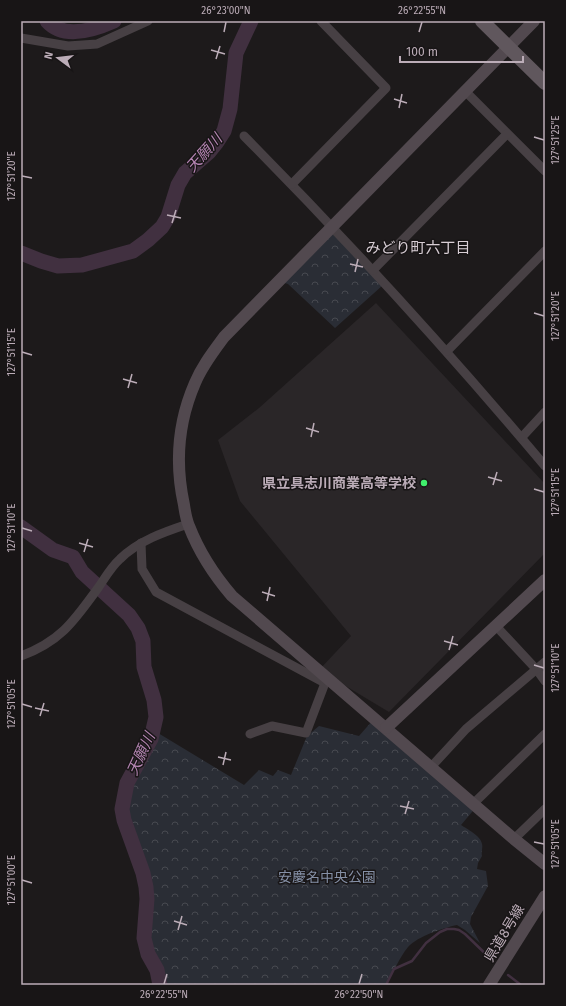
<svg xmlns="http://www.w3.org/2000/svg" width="566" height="1006" font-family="'Fira Sans','Noto Sans JP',sans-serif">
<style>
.built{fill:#2a2628}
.park{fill:url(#park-crowns)}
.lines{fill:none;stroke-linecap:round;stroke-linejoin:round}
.stream{stroke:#413040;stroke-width:2.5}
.river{stroke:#413040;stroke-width:15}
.street{stroke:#474044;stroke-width:9}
.secondary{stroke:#52494f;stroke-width:12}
.primary{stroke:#60575d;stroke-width:14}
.ticks{fill:none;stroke:#bcadb8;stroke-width:1.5}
.poi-dot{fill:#40ef6c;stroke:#181516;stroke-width:1.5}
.labels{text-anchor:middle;stroke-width:3;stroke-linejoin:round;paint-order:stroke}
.poi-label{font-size:14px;font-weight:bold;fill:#bcadb8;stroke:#181516;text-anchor:end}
.park-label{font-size:14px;fill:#8590a6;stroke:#181516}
.street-label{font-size:14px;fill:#bcadb8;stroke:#181516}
.water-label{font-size:15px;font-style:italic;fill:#b585b3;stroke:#181516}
.neighbourhood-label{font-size:15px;fill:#d8ced5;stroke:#181516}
.neatline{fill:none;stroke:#bcadb8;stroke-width:1.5}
.ticks-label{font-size:10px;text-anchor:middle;fill:#bcadb8}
</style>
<defs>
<pattern id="park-crowns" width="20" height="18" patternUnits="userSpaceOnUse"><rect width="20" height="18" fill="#2a2d35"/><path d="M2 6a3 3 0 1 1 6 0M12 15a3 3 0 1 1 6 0" fill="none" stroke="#474950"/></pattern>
</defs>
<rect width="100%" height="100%" fill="#1d1a1b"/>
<path class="built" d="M376 303 545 484V553L389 712 319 670 351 636 240 501 218 440 259 408Z"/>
<g class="park">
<path d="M332 226 383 285 335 328 288 284 278 281Z"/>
<path d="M373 720 477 806 461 825C467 829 481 836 482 844 483 848 481 852 482 856L478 863 477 869 486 871 488 886 471 917 470 924 480 943 465 930 457 925C443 928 418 936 408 947 399 958 393 973 386 985H159L157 970 148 954 144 938 147 899 143 873 124 820 122 809 127 783 133 770 145 751 151 739 153 730 244 785 259 770 273 776 278 770 291 775 307 736 319 726 359 736Z"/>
</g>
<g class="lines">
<g class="stream">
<path d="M508 975 521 985"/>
<path d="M386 985 394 969 412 961 426 943 440 932 447 929H454L459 930 465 934 494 962"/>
</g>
<g class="river">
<path d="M47 21C64 40 94 30 114 21"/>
<path d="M21 253 41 261 58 266 82 265 133 251 148 240 162 227 168 217 178 185 185 173 209 152 217 142 224 131 230 109 236 53 251 21"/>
<path d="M21 527 53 550 73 557 82 572 129 615 138 628 143 641 144 667 154 700 156 717 151 739 127 783 122 809 124 820 143 873 146 887 147 899 144 938 148 954 157 970 160 985"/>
</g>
<g class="street">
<path d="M21 38 68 46 97 44 148 21"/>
<path d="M465 91 545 171"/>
<path d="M244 136C349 242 449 352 545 466"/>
<path d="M292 184 386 88 321 21"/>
<path d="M373 270 507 134"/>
<path d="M447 351 545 251"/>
<path d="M522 437 545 412"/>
<path d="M141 543 142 569 156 592 325 683 329 679"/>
<path d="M496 626 537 670 545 681"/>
<path d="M21 656C61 641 74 621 98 588 105 578 111 567 120 559 138 541 164 532 188 524"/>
<path d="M250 734 272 726 306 733 325 683"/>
<path d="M431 767 466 729 545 662"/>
<path d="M474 803 545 734"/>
<path d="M514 839 545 809"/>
</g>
<g class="secondary">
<path d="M534 21 224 337C213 352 202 366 195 383 178 422 175 464 184 505 185 512 186 519 189 526 199 552 214 575 232 596L514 839 545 864"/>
<path d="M386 728 545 580"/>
<path d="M489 985 545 896"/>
</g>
<path class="primary" d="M482 21 545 83"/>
</g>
<path class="ticks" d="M224 32 226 22M419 32 422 22M211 50 225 54M216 59 220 46M394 99 407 103M399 108 402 94M534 137 544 140M22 176 32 178M167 215 181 218M172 223 176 210M350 264 363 267M355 272 358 259M534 313 544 316M22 352 32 355M123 379 137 383M128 388 132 374M306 428 319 432M311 437 314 423M488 477 502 481M493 485 497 472M534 489 544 492M22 528 32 531M79 543 93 547M84 552 88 539M262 592 275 596M267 601 270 587M444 641 458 645M449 650 453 636M534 665 544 668M22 704 32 707M35 708 49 711M40 716 44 703M218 757 231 760M223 765 226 752M400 806 414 809M405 814 409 801M534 842 544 844M22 880 32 883M174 921 187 925M178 930 182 916M164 984 167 974M359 984 362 974"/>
<circle class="poi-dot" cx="424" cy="483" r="4"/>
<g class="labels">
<g class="poi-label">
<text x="416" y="488">県立具志川商業高等学校</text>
</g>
<g class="park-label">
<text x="327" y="882">安慶名中央公園</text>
</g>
<g class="street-label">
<text transform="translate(504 933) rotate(-59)" y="5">県道8号線</text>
</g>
<g class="water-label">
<text transform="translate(204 153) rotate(-48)" y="5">天願川</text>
<text transform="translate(141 754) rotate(-65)" y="5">天願川</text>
</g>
<g class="neighbourhood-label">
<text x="418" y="253">みどり町六丁目</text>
</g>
</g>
<rect width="566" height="1006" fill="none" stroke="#181516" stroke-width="44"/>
<g transform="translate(58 58) rotate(285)" stroke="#181516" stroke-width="3" paint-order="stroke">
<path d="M0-3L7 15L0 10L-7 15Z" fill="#bcadb8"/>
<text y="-6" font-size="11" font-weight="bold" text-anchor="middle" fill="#bcadb8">N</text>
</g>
<path d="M400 56v6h123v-6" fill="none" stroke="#bcadb8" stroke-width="2"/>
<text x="406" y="56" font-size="12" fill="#bcadb8" stroke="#181516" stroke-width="3" paint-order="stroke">100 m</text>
<rect x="22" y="22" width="522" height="962" class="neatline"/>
<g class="ticks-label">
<text x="226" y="14">26°23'00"N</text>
<text x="422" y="14">26°22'55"N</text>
<text transform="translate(555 140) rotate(-90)" y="4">127°51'25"E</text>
<text transform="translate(11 176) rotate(-90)" y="4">127°51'20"E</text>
<text transform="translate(555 316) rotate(-90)" y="4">127°51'20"E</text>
<text transform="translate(11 352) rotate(-90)" y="4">127°51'15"E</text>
<text transform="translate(555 492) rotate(-90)" y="4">127°51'15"E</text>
<text transform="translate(11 528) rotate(-90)" y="4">127°51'10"E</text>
<text transform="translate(555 668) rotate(-90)" y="4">127°51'10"E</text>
<text transform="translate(11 704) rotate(-90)" y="4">127°51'05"E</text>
<text transform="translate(555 844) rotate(-90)" y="4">127°51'05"E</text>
<text transform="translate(11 880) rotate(-90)" y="4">127°51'00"E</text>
<text x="164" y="998">26°22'55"N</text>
<text x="359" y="998">26°22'50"N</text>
</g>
</svg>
